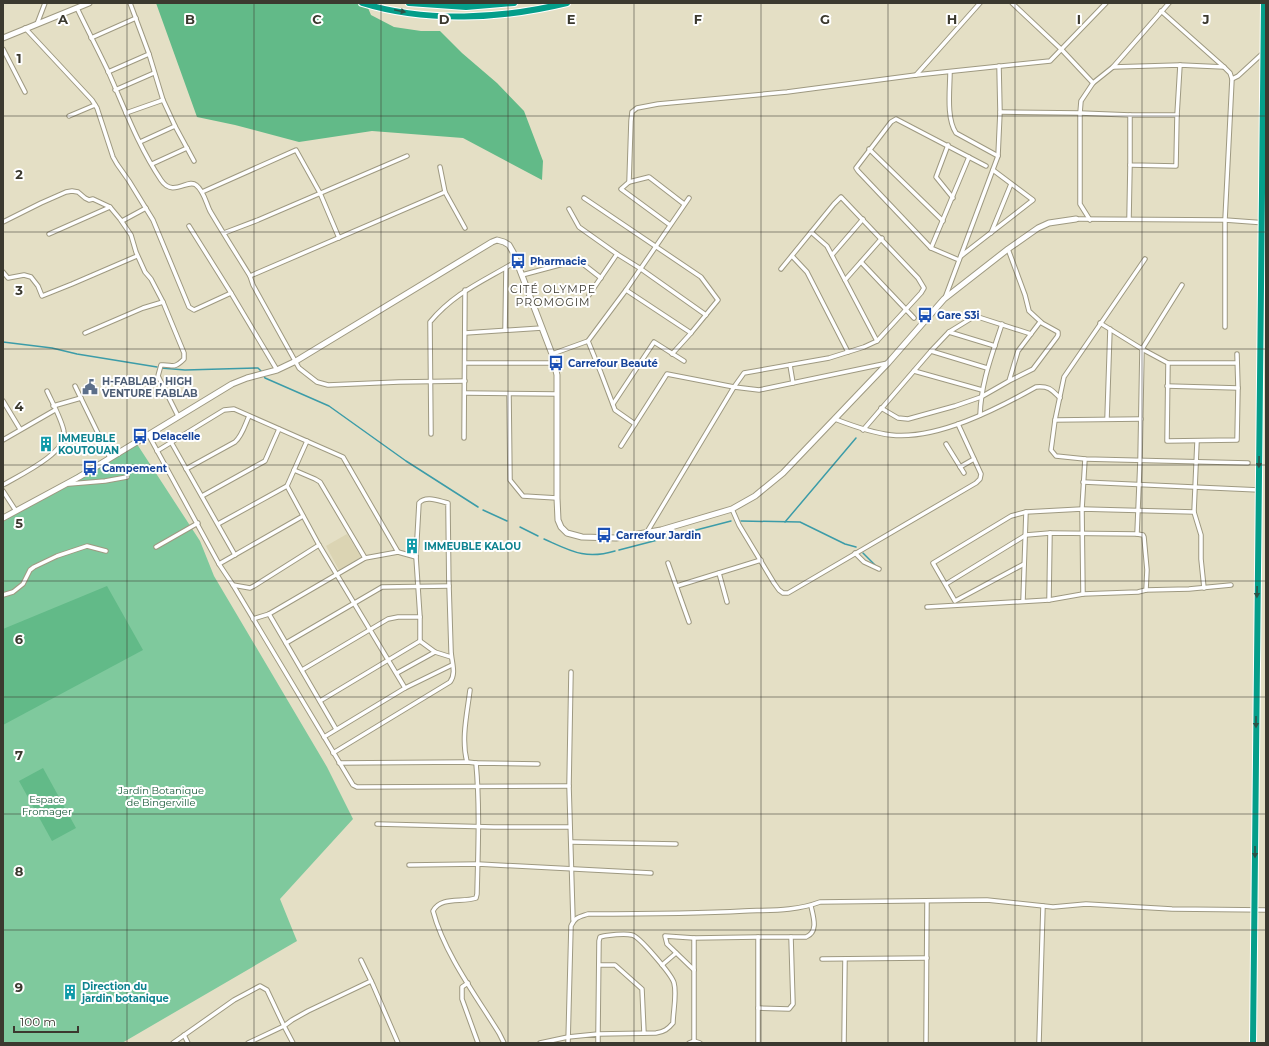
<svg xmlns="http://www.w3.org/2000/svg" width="1269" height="1046" font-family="Montserrat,sans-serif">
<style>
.built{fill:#dbd4b3}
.green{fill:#7fc99d}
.forest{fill:#62ba88}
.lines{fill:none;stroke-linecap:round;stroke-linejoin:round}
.stream{stroke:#3c9ca8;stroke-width:1.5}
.street-casing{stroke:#9e9981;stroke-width:5.5}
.secondary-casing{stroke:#9e9981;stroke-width:7}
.highway-casing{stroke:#fff;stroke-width:8}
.street{stroke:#fff;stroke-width:3.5}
.secondary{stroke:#fff;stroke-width:5}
.highway{stroke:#049e8a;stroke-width:6}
.oneway{fill:#2d5246}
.grid{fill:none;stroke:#3b392f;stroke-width:1;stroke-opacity:0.55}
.labels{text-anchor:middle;stroke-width:4;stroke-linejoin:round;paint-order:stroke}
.transit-label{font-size:10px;font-weight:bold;fill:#164399;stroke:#fff;text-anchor:start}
.service-label{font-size:10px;font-weight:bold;fill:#4e5e75;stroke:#fff;text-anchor:start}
.culture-label{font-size:10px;font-weight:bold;fill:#0d838f;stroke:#fff;text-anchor:start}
.park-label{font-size:10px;fill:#185938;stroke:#fff}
.neighbourhood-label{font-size:11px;letter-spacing:1px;fill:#3b392f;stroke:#fff}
.grid-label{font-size:13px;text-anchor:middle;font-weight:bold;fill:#3b392f;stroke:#fff;stroke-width:4;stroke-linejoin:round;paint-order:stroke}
</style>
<rect width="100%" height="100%" fill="#e4dfc5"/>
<path class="built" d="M347 534 361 557 339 570 326 546Z"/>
<path class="green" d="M135 441 200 541 214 576 327 767 353 819 280 899 297 941 122 1043H3V517Z"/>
<g class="forest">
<path d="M156 3H366L371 15 394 27 421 31H440L462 53 497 83 524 111 543 161 542 180 463 138 372 131 299 142 235 125 197 117Z"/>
<path d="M107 586 143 650 3 725V629Z"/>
<path d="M43 768 76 828 52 841 19 781Z"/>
</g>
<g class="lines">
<g class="stream">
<path d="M3 342 52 348 77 354 157 367"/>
<path d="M161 368 185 370 258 368 262 372"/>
<path d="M264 376 265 378 329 406 406 461 478 507"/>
<path d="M483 510 507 521"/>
<path d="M741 521 800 522 845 544 856 547"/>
<path d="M785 522 856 438"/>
<path d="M520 527 538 536"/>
<path d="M544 539C571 551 585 560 615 551"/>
<path d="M619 550 731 521"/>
<path d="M863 553 877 567"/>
</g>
<defs>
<g id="street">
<path d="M130 3 149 54 163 100 175 126 194 161"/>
<path d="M1012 3 1062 50 1093 83"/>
<path d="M77 8C87 29 98 50 108 71 124 107 138 146 161 180 173 198 188 178 196 185 204 191 206 203 210 211 223 233 237 255 250 276L253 285 299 368 317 382 328 385 399 382 465 381"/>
<path d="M1161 11 1224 67 1230 73 1232 79 1225 220V327"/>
<path d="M37 24 45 3"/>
<path d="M25 28 92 100 97 108 113 157 117 164 129 181 153 220 189 307 194 310 231 293"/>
<path d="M91 38 136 18"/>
<path d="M3 49 25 92"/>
<path d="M1113 67 1169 3"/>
<path d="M108 72 149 54"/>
<path d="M950 72C950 89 946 118 956 133L998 156"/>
<path d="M916 75 980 3"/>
<path d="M1232 79 1238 76 1263 53"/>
<path d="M115 90 154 73"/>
<path d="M1000 112 1080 113 1130 115H1177"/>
<path d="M126 113 163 100"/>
<path d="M1130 115V165L1176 166 1177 115 1180 65"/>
<path d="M69 116 95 105"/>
<path d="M140 142 175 126"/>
<path d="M948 145 936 177 953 198"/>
<path d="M869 149 943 221"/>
<path d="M152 164 187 148"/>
<path d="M440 167 445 192 465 228"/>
<path d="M629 182 631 121 632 112 637 108 658 104 787 92 916 75 1050 61 1106 3"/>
<path d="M202 192 296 150 320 193 339 238"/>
<path d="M584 198 701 277 718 300 691 333 672 354"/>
<path d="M569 209 579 227 617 254 641 269 706 315"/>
<path d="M1076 219 1225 220 1266 223"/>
<path d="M1129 219 1130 165"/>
<path d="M1090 220 1080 204V113L1081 101 1093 83 1113 67 1180 65 1224 67"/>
<path d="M122 221 146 208"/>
<path d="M3 222 41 203 66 192 72 191 78 192 85 198 89 200 93 199 110 207 120 219 131 235 136 252 145 272 151 279 163 302 184 353V359C173 370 173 364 161 365L158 376 178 416"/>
<path d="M670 225 621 189 629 182 649 177 684 204"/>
<path d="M189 226 231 293 277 370"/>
<path d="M811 232 827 246 877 341"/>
<path d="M224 233 258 220 407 156"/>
<path d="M991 233 1011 184"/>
<path d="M49 234 110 207"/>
<path d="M931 248 969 157"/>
<path d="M1008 249 1025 295 1029 311 1041 322"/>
<path d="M832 255 863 219"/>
<path d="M792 256 807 272 848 352"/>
<path d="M961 256 1033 200 993 170"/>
<path d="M1145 259 1064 377 1055 420 1051 450 1056 456 1085 459 1248 463"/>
<path d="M959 260 931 248 858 171 856 168 891 122 896 119 986 166"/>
<path d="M861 262 914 318"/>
<path d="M3 272 8 278 24 275 31 277 38 286 42 296 72 284 137 256"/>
<path d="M522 275 578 260 601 278"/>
<path d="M250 276 445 192"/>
<path d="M845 280 882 238"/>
<path d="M626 290 691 333"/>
<path d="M589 295 617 254"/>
<path d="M945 298 998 156 1000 112 999 66"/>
<path d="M1100 323 1142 349 1168 363H1237"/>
<path d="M505 330 506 268"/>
<path d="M949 332 995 346"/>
<path d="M85 333 143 308 163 302"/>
<path d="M465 333 542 328"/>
<path d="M588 341 601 373 615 410 635 424"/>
<path d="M931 351 987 368"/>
<path d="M552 354 588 341 626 290 689 198"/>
<path d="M465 363H554"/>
<path d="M1168 363 1167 441 1237 440 1238 388 1237 354"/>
<path d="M790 365 793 383"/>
<path d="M914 371 982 390"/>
<path d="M75 386 110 458"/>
<path d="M1167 386 1238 388"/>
<path d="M465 393 557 394"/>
<path d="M509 394 510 480 523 496 557 498"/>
<path d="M3 401 20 429"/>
<path d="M613 404 654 342 684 361"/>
<path d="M53 406 81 398"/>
<path d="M881 408 898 418 908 419 955 406 981 397 1009 381 1018 351 1040 322 1058 332V335L1057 337 1033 369 1009 381"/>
<path d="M980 415C981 382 992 355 1002 324"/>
<path d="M835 419C853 426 872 433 891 435 937 440 997 409 1036 387 1049 386 1051 389 1060 398"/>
<path d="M1107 419 1110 329"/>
<path d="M1055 420 1141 419"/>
<path d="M863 430 931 351 949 332 975 316 1031 334"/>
<path d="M148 434 219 564 233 585 353 785 357 787 569 786"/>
<path d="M431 434 430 322C455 292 484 281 517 261"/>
<path d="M464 438 465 290"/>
<path d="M3 440 55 410"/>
<path d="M171 442 235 555"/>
<path d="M1197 442 1194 512 1201 535V559L1204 588"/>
<path d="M946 444 964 473"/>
<path d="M621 446 667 374 734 387 759 390 888 363"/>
<path d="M157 451 224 410 234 409 343 457 398 552"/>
<path d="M960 467 974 459"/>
<path d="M186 469 235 442C242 436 245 425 249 416"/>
<path d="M294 470 315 479 320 482 365 558"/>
<path d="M1083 482 1259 490"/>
<path d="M69 484 105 481 127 477"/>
<path d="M3 485C18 476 68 453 64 432 62 420 52 402 47 391"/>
<path d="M287 486 319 545 405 688"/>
<path d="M3 491 16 511"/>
<path d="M202 496 265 461 279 429"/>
<path d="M732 509 739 525 774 583 779 590 783 593H788L976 483 980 479 981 474 958 424"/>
<path d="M218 524 287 486 307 441"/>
<path d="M647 532 734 387 744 373 829 358 864 347 877 341 921 293 924 288 918 278 841 197 834 204 781 269"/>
<path d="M1137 534 1140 461 1142 349 1182 285"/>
<path d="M156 547 198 523"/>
<path d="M855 553 864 562 879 569"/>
<path d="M668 563 689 622"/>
<path d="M219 564 303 516"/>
<path d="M1024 564 955 601 933 563 1011 516 1026 512 1082 509 1194 512"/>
<path d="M719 573 727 602"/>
<path d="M233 585 250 588 254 586 319 545"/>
<path d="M677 586 761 560"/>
<path d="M1146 590 1189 589 1231 585"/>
<path d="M1083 594 1082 509 1085 459"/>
<path d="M3 595 13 592 23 584 30 570 34 567 57 556 87 546 106 551"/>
<path d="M1049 600 1050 533"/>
<path d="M1023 601 1026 512"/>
<path d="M927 607 1049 600 1083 594 1138 592 1146 590 1147 570 1144 537 1143 535 1137 534 1050 533 1026 535 946 584"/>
<path d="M269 614 336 729"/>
<path d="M253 619 269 614 365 558 398 552 416 557"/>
<path d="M420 641 435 652 451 657"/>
<path d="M286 643 382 587 449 586"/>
<path d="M302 670 388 619 398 617H420"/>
<path d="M571 672 569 786 573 920"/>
<path d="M397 673 435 652"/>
<path d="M320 701 420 641"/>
<path d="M324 737 405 688 452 665"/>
<path d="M333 753 450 682C457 673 451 661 451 650 449 601 448 552 448 503 439 501 426 495 419 503L416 557 420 617V641"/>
<path d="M467 762C461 739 467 714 470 690"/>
<path d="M339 763 467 762 476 763"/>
<path d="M377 824 494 827H569"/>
<path d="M571 842 676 844"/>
<path d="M409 865 478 864 651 873"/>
<path d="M822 959 927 958"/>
<path d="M361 960 373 985 398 1043"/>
<path d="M599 965H615L642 989 644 1033"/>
<path d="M662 965 676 953"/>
<path d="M694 970 667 944 665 936 694 938 758 937"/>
<path d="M468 983 462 987V999L478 1043"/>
<path d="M758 1008 789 1009 793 1004 791 937"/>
<path d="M184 1035 188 1043"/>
<path d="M694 1041V938"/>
<path d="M173 1043 234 1000 260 986 267 990 284 1026 248 1043"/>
<path d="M293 1043 284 1026 292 1020 308 1011 371 981"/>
<path d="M504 1043 499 1033C476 996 444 953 433 911 441 896 462 903 476 898L477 894C478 850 480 807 476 763L538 764"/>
<path d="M540 1043 568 1037 598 1034 656 1033C664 1032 668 1029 673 1023 673 1012 677 994 674 983 672 975 639 936 632 935 623 933 612 935 604 936L600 937 599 941 598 1034V1043"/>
<path d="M568 1043 571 926C575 917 579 917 588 914 640 914 692 914 744 911 770 910 796 911 820 902L987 900 1053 907 1086 904 1172 909 1266 910"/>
<path d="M689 1043 694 1041 700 1043"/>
<path d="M758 1043V937H806C819 932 813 916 811 906"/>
<path d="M844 1043 845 959"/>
<path d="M926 1043 927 901"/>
<path d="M1039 1043 1043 906"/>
</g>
<g id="secondary">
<path d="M3 38 89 3"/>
<path d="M3 518 79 477 232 384 247 378 277 370 296 361 492 242 497 240 504 242 509 245 513 252 552 354 557 375V498L558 520 561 527 567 533 582 537 616 538 661 530 732 509 755 496 783 473 888 363 944 299 1008 249 1038 228 1049 223 1076 219"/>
</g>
<g id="highway">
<path d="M362 3C427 23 501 19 567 3"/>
<path d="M409 3 466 7 514 3"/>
<path d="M1253 1043 1264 3"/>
</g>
</defs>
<use href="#street" class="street-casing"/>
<use href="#secondary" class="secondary-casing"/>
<use href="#highway" class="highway-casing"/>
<use href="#street" class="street"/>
<use href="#secondary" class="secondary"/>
<use href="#highway" class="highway"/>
</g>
<defs><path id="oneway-solid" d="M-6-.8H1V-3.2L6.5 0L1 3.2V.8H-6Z"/></defs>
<g class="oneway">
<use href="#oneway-solid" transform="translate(400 11) rotate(12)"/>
<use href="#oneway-solid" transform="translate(1259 462) rotate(91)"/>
<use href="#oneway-solid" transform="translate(1257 592) rotate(91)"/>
<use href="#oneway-solid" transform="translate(1256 722) rotate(90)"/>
<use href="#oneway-solid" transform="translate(1255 852) rotate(90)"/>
</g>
<path class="grid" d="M127 3V1043M254 3V1043M381 3V1043M508 3V1043M634 3V1043M761 3V1043M888 3V1043M1015 3V1043M1142 3V1043M3 116H1266M3 232H1266M3 349H1266M3 465H1266M3 581H1266M3 697H1266M3 814H1266M3 930H1266"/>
<defs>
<symbol id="bus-bare" viewBox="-9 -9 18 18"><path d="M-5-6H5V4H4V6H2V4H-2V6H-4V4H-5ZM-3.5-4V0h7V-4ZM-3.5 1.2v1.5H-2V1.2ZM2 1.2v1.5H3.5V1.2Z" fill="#1a4fb4" stroke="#fff" stroke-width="2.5" paint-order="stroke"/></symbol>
<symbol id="civic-bare" viewBox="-9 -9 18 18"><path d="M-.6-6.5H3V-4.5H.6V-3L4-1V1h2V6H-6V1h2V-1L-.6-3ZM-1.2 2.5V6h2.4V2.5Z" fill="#5c6f8a" stroke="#fff" stroke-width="2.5" paint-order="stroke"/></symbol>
<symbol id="building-bare" viewBox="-9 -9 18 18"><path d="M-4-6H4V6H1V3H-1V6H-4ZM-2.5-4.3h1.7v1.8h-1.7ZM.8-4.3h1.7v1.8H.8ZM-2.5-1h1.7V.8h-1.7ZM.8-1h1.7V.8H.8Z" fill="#0f9aa8" stroke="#fff" stroke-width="2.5" paint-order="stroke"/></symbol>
</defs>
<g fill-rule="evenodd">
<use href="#bus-bare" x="507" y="250" width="22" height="22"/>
<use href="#bus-bare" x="914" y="304" width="22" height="22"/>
<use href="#bus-bare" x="545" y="352" width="22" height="22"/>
<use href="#civic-bare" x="79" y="376" width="22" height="22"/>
<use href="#bus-bare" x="129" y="425" width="22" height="22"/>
<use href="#building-bare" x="35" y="433" width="22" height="22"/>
<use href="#bus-bare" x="79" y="457" width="22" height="22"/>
<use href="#bus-bare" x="593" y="524" width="22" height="22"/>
<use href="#building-bare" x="401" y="535" width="22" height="22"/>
<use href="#building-bare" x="59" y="981" width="22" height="22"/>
</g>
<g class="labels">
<g class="transit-label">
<text x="530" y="265">Pharmacie</text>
<text x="937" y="319">Gare S3i</text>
<text x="568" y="367">Carrefour Beauté</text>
<text x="152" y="440">Delacelle</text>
<text x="102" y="472">Campement</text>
<text x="616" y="539">Carrefour Jardin</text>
</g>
<g class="service-label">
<text x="102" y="385">H-FABLAB , HIGH<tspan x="102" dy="12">VENTURE FABLAB</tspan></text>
</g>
<g class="culture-label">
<text x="58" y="442">IMMEUBLE<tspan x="58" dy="12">KOUTOUAN</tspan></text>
<text x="424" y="550">IMMEUBLE KALOU</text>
<text x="82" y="990">Direction du<tspan x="82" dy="12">jardin botanique</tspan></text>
</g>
<g class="park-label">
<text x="161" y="794">Jardin Botanique<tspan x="161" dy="12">de Bingerville</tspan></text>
<text x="47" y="803">Espace<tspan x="47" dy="12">Fromager</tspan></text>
</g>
<g class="neighbourhood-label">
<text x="553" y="293">CITÉ OLYMPE<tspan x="553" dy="13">PROMOGIM</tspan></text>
</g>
</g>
<g class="grid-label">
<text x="63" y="24">A</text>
<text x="190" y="24">B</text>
<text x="317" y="24">C</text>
<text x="444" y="24">D</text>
<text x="571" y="24">E</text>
<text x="698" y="24">F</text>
<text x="825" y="24">G</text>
<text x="952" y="24">H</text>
<text x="1079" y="24">I</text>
<text x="1206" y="24">J</text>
<text x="19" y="63">1</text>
<text x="19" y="179">2</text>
<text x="19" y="295">3</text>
<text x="19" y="411">4</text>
<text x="19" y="528">5</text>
<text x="19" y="644">6</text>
<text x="19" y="760">7</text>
<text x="19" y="876">8</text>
<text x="19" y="992">9</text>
</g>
<rect width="1269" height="1046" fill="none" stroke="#3b392f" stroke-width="8"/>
<path d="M14 1026v6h64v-6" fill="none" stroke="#3b392f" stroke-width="2"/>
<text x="20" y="1026" font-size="12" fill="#3b392f" stroke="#ffffff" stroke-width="3" paint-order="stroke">100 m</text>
</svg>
